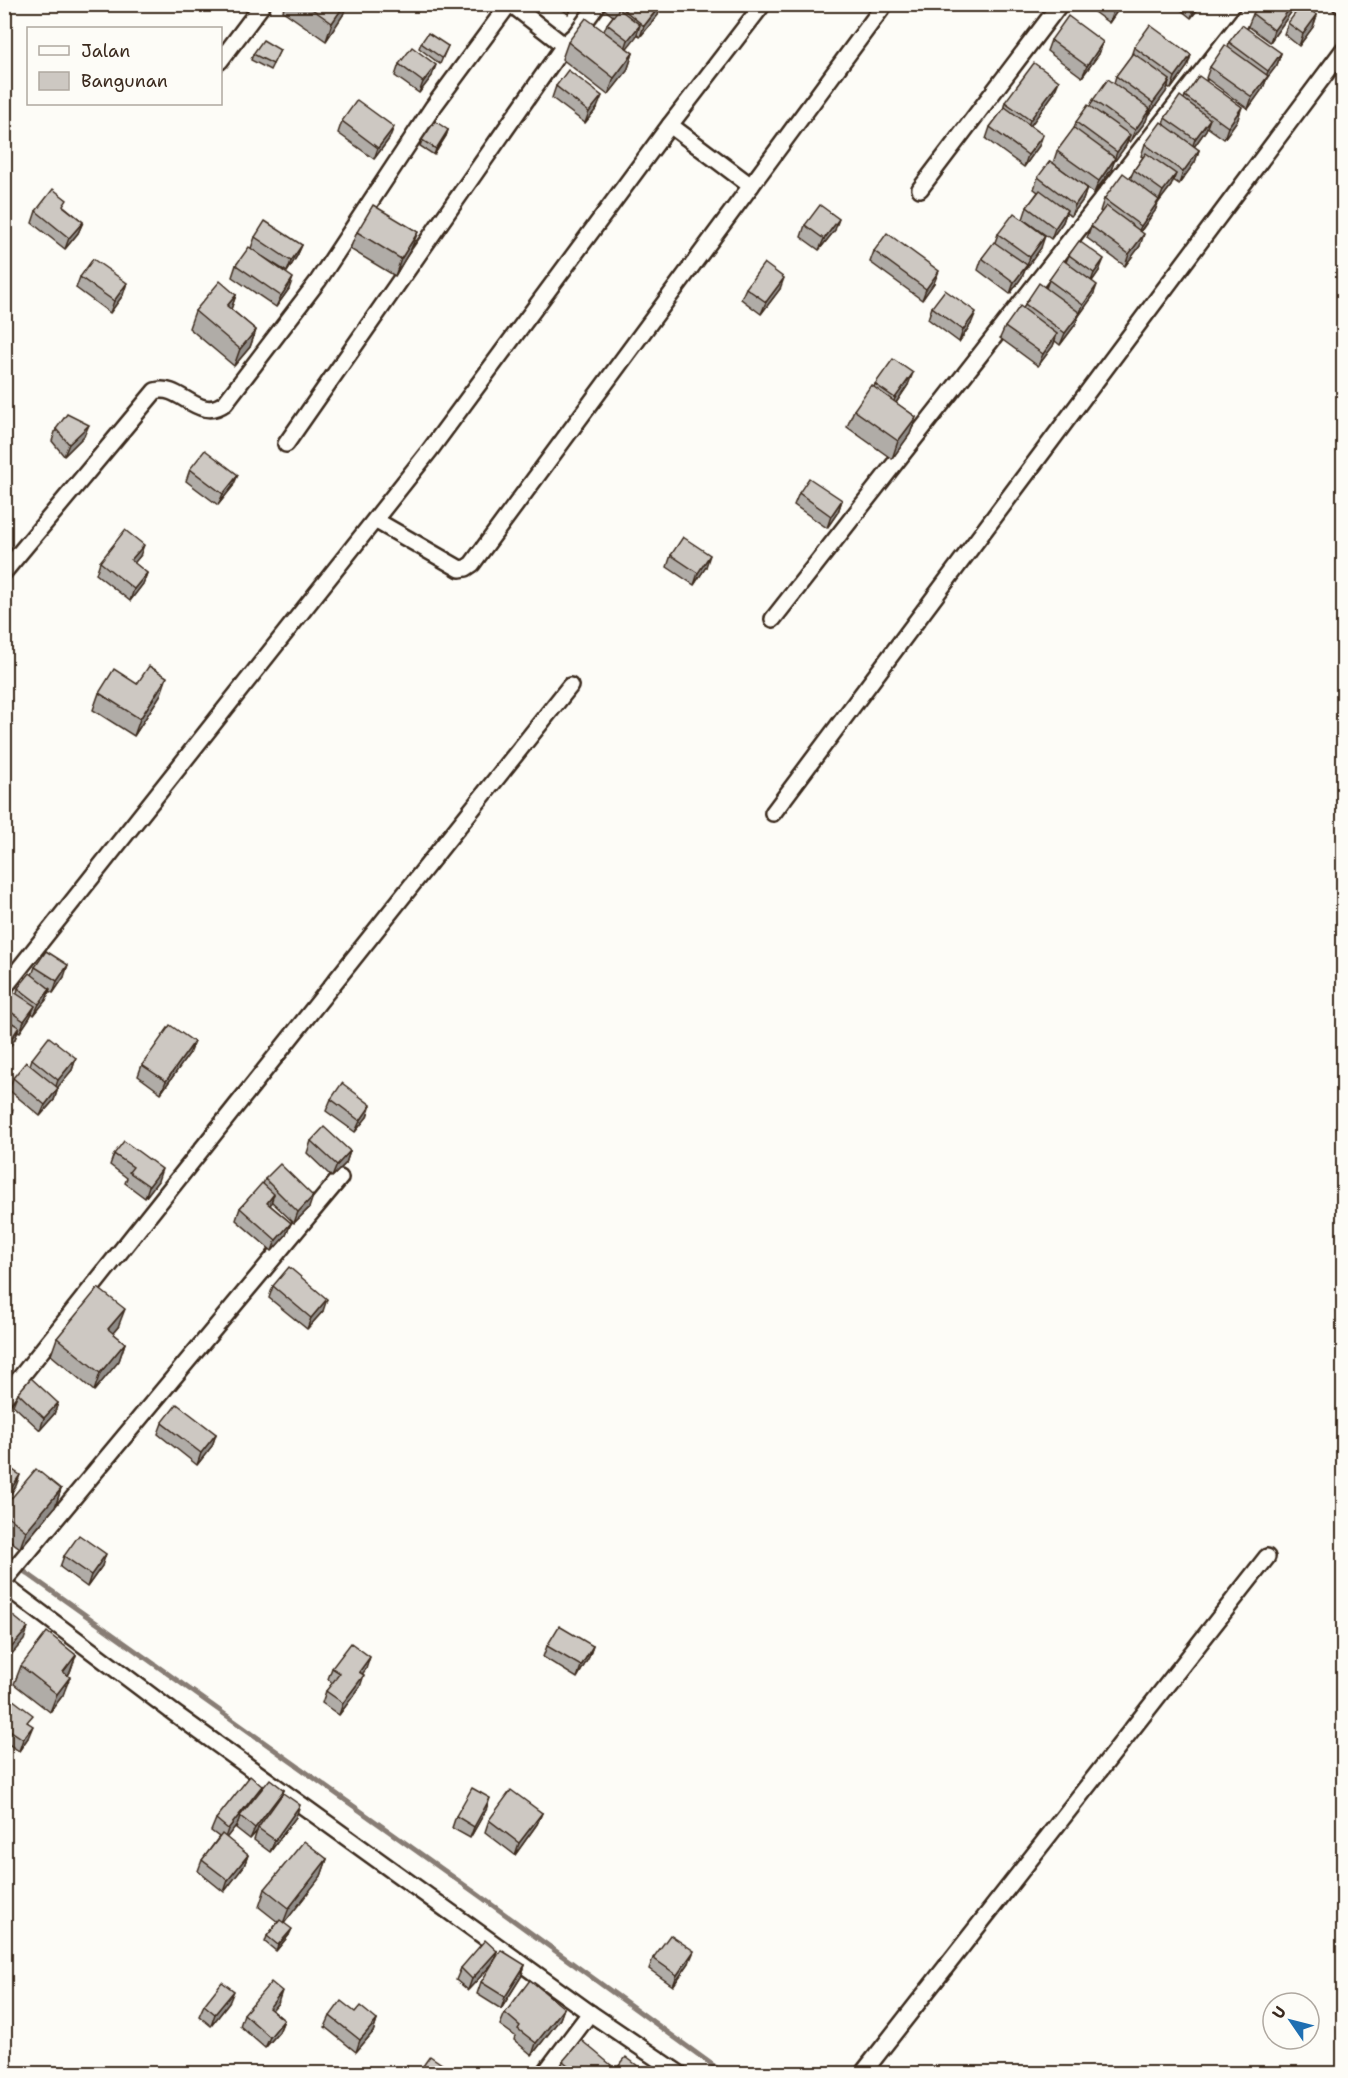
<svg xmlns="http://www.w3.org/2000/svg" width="1348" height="2078" font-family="'Shantell Sans',sans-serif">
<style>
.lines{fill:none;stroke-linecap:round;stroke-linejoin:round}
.stream{stroke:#887d74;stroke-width:5}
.minor-casing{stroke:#3b2a1e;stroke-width:20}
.minor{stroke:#fdfcf7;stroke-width:15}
.wall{fill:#b0aca7;stroke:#3b2a1e;stroke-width:1.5}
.shaded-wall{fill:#908c88;stroke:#3b2a1e;stroke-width:1.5}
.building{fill:#cdc8c2;stroke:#3b2a1e;stroke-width:1.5}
</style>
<rect width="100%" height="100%" fill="#fdfcf7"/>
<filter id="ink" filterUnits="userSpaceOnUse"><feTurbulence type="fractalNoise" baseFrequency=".0167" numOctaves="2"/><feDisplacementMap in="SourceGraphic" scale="12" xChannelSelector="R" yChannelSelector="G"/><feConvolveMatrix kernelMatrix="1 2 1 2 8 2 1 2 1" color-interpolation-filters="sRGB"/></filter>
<g filter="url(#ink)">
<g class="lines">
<path class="stream" d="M4 1557 477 1894 725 2074"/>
<defs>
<g id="minor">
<path d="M511 4 561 43 565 44 576 34 598 4"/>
<path d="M1340 4 1344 7"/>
<path d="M220 61 263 4"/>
<path d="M670 125 751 186"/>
<path d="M920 189 1060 4"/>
<path d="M286 444 565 44"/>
<path d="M375 520 460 569 466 568 472 564 885 4"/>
<path d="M4 572 155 391C180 383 198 423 225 403L318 281 433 107 509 4"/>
<path d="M773 619 1255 4"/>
<path d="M773 813 1344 49"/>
<path d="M4 988 430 450 670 125 763 4"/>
<path d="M4 1398 570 686"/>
<path d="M4 1581 340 1178"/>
<path d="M4 1585 174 1713 590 2013 680 2074"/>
<path d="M544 2074 590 2013"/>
<path d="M862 2074 1267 1557"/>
</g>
</defs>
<use href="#minor" class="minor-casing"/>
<use href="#minor" class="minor"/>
</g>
<g class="wall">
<path d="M285 4H347L343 15 326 41 283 11Z"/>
<path d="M555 4H576L568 14Z"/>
<path d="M606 4H662L658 15 640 37 636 34 626 48 633 53 627 71 608 95 562 59 568 42 604 31 607 24 613 16 604 9Z"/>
<path d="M1083 4H1122L1109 23Z"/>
<path d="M1177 4H1202L1191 18 1176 6Z"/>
<path d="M1260 4H1297L1270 42 1248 26 1253 14Z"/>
<path d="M1317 15 1313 27 1299 46 1284 34 1288 23Z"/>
<path d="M1051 40 1103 42 1099 54 1082 77 1047 51Z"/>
<path d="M1229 42 1281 53 1277 65 1267 78 1263 88 1248 109 1206 78 1210 67 1228 47Z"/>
<path d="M421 43 448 46 440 64 419 48Z"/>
<path d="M1134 47 1191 55 1187 67 1171 89 1168 87 1166 92 1149 115 1148 114 1146 121 1130 142 1128 140 1125 147 1114 162 1111 170 1094 193 1053 163 1057 151 1074 129 1076 122 1090 106 1093 100 1114 83 1116 76 1131 56Z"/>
<path d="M280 50 270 70 251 60 253 54Z"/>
<path d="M399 64 432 76 419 93 395 76Z"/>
<path d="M556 86 597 108 585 123 552 98Z"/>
<path d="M1054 93 1031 125 1039 146 1024 167 986 139 990 127 1003 110 1005 102Z"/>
<path d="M1185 96 1238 119 1224 139 1207 127 1206 130 1194 147 1199 150 1195 162 1179 184 1173 180 1171 186 1158 203 1155 211 1141 231 1140 246 1125 266 1087 238 1091 226 1102 212 1100 211 1104 199 1130 179 1134 170 1143 157 1141 156 1145 144 1163 124 1165 118 1184 99Z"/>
<path d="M1344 111V123L1341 119Z"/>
<path d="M342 121 389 139 374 159 338 133Z"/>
<path d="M448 130 446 136 434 155 420 146 422 140Z"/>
<path d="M1038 177 1087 188 1083 200 1071 216 1066 213 1063 222 1051 239 1023 219 1027 207 1038 192 1034 189Z"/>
<path d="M65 207 83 222 78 233 65 249 32 223 36 211Z"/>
<path d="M805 225 835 230 819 250 801 237Z"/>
<path d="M357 232 411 249 395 276 350 249Z"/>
<path d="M998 234 1041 248 1026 268 1022 277 1010 294 978 270 982 258 995 242Z"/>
<path d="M255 237 302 245 297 256 287 272 263 257 289 289 276 307 232 277 236 265 251 248Z"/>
<path d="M874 251 934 283 922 300 870 262Z"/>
<path d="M1069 255 1099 271 1092 281 1093 296 1078 317 1075 325 1060 345 1055 341 1053 346 1038 366 1000 338 1005 327 1023 309 1025 304 1046 288 1049 280 1066 262Z"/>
<path d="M80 277 123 295 110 313 76 288Z"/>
<path d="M746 288 780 289 761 314 741 299Z"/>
<path d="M236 295 231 309 256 330 250 347 234 366 189 328 195 311Z"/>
<path d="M932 307 971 324 959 342 928 319Z"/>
<path d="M875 384 908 385 896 403 916 417 910 434 892 459 847 427 854 410 874 387Z"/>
<path d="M56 429 84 436 64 456 52 441Z"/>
<path d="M190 469 233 486 218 505 186 481Z"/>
<path d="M799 493 842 500 838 512 827 528 794 505Z"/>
<path d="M671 555 706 567 694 585 667 567Z"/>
<path d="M140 556 134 563 147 573 143 584 130 601 96 574 100 562Z"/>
<path d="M137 684 161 694 134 736 93 710 99 693Z"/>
<path d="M35 967 64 977 53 993 49 991 46 1000 34 1015 32 1013 30 1017 20 1032 18 1031 15 1039 5 1054 4 1006 17 993 18 988 32 975Z"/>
<path d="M189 1054 161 1093 138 1076 142 1065Z"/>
<path d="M76 1058 72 1070 57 1087 58 1088 54 1100 40 1116 9 1090 13 1078 30 1065 32 1059Z"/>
<path d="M331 1099 367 1117 355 1132 326 1111Z"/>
<path d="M311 1141 350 1151 346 1163 332 1177 307 1153Z"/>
<path d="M114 1154 158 1181 145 1198 125 1183 127 1178 110 1165Z"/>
<path d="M265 1179 309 1208 294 1223 272 1202 270 1205 291 1223 286 1235 272 1251 236 1220 240 1208 263 1184Z"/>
<path d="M273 1286 323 1311 307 1329 269 1298Z"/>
<path d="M118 1327 113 1333 125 1343 119 1361 94 1391 51 1355 57 1338Z"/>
<path d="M18 1393 58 1403 54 1414 40 1430 13 1405Z"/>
<path d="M162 1423 216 1434 212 1446 197 1465 158 1434Z"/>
<path d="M61 1489 55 1507 20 1548 4 1536V1507Z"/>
<path d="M64 1556 102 1566 87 1587 60 1567Z"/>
<path d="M547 1646H593L589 1657 577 1678 543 1657Z"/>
<path d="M76 1655 70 1672 68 1676 63 1695 50 1712 14 1684 21 1666Z"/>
<path d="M332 1668 366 1669 362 1674 360 1687 339 1715 322 1703 326 1691 333 1683 328 1679Z"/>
<path d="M4 1701 29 1724 28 1738 19 1751 4 1741Z"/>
<path d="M262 1786 261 1790H284L282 1795 296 1817 270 1852 254 1840 257 1831 250 1839 236 1828 238 1823 226 1838 248 1855 244 1866 224 1892 198 1871 202 1860 219 1837 211 1831 216 1819Z"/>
<path d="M486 1810 470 1838 452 1828 456 1816Z"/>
<path d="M542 1813 537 1824 515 1855 485 1832 489 1820Z"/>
<path d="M327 1859 321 1876 284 1923 289 1935 276 1951 265 1942 267 1936 278 1922 259 1907 265 1889Z"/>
<path d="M497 1951 493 1963 468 1990 456 1980 461 1968Z"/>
<path d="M653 1958 689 1963 673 1986 649 1969Z"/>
<path d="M525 1965 521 1977 501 2009 477 1994 481 1982Z"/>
<path d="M229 2003 211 2026 199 2016 204 2005Z"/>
<path d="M278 2003 272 2010 284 2020 279 2032 265 2048 240 2026 244 2014Z"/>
<path d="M564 2008 560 2019 532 2055 514 2040 515 2036 500 2025 505 2013Z"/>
<path d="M330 2016 377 2020 373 2032 356 2052 325 2027Z"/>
<path d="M563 2061 608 2073H559Z"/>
</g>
<g class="shaded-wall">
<path d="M345 4H347L343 15 326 41 332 23Z"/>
<path d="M571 4H576L568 14Z"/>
<path d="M662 4 658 15 640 37 644 26Z"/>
<path d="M1118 4H1122L1109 23 1113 11Z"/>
<path d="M1199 4H1202L1191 18 1193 12Z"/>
<path d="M1293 4H1297L1270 42 1274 30Z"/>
<path d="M1317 15 1313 27 1299 46 1303 34Z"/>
<path d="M640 25 636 37 624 52 628 40Z"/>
<path d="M1103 42 1099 54 1082 77 1087 66Z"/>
<path d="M633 53 627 71 608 95 614 78Z"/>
<path d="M1281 53 1277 65 1267 78 1263 88 1248 109 1252 97 1265 80 1268 71Z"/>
<path d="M1191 55 1187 67 1171 89 1175 77Z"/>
<path d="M436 65 432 76 419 93 423 82Z"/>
<path d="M1170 80 1166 92 1149 115 1153 103Z"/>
<path d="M1059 81 1054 93 1026 132 1030 120Z"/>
<path d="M602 96 597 108 585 123 589 112Z"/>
<path d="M1242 107 1238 119 1224 139 1228 127Z"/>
<path d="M1150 109 1146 121 1130 142 1135 130Z"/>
<path d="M1210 119 1206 130 1191 151 1195 139Z"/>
<path d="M394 127 389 139 374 159 378 148Z"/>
<path d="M448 130 446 136 434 155 436 149Z"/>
<path d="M1043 135 1039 146 1024 167 1028 155Z"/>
<path d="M1130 135 1125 147 1114 162 1111 170 1094 193 1099 181 1114 160 1117 152Z"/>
<path d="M1199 150 1195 162 1179 184 1183 172Z"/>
<path d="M1176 174 1171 186 1158 203 1163 191Z"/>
<path d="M1087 188 1083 200 1071 216 1075 205Z"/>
<path d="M1159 200 1155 211 1136 237 1141 226Z"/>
<path d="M1067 210 1063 222 1051 239 1055 228Z"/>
<path d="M839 219 835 230 819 250 824 239Z"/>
<path d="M83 222 78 233 65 249 69 238Z"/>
<path d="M418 232 411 249 395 276 401 259Z"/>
<path d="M1144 234 1140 246 1125 266 1129 254Z"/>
<path d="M1045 236 1041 248 1026 269 1030 257Z"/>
<path d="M302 245 297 256 287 272 291 261Z"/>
<path d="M1104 259 1099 271 1090 284 1094 273Z"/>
<path d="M1027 265 1022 277 1010 294 1014 282Z"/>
<path d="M939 271 934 283 922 300 926 289Z"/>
<path d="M293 278 289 289 276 307 281 296Z"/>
<path d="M784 278 780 289 761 314 766 302Z"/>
<path d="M127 283 123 295 110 313 114 301Z"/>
<path d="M1097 285 1093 296 1078 317 1083 305Z"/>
<path d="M236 295 230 312 227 306Z"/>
<path d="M976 312 971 324 959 342 963 330Z"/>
<path d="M1080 313 1075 325 1060 345 1065 333Z"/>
<path d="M256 330 250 347 234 366 240 349Z"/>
<path d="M1057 334 1053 346 1038 366 1043 354Z"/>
<path d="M913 373 908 385 891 410 895 398Z"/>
<path d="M916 417 910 434 892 459 898 441Z"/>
<path d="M89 425 84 436 64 456 69 444Z"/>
<path d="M238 475 233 486 218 505 223 494Z"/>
<path d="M842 500 838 512 827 528 831 516Z"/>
<path d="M144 545 140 556 127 572 131 560Z"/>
<path d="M710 555 706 567 694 585 698 573Z"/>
<path d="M147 573 143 584 130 601 134 589Z"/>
<path d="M167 677 161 694 134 736 140 719Z"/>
<path d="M68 965 64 977 53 993 57 981Z"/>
<path d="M50 989 46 1000 34 1015 39 1004Z"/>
<path d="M35 1006 30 1017 20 1032 24 1021Z"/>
<path d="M19 1027 15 1039 5 1054 9 1042Z"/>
<path d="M194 1042 189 1054 161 1093 166 1081Z"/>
<path d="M76 1058 72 1070 54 1092 58 1080Z"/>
<path d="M58 1088 54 1100 40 1116 45 1105Z"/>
<path d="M371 1105 367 1117 355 1132 360 1121Z"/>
<path d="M13 1110 9 1121 4 1128V1123Z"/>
<path d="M350 1151 346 1163 332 1177 337 1165Z"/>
<path d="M162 1169 158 1181 145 1198 149 1186Z"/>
<path d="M274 1194 270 1206 267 1203Z"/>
<path d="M313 1196 309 1208 294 1223 298 1212Z"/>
<path d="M291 1223 286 1235 272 1251 276 1240Z"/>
<path d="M327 1299 323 1311 307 1329 311 1318Z"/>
<path d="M125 1309 118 1327 102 1346 108 1329Z"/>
<path d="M125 1343 119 1361 94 1391 100 1373Z"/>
<path d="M58 1403 54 1414 40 1430 44 1418Z"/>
<path d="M216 1434 212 1446 197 1465 201 1453Z"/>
<path d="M20 1475 16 1486 4 1504V1499Z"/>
<path d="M61 1489 55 1507 20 1548 26 1531Z"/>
<path d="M106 1554 102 1566 87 1587 91 1575Z"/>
<path d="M28 1628 24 1640 4 1663V1656Z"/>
<path d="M593 1646 589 1657 577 1678 581 1666Z"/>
<path d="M76 1655 70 1672 57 1689 63 1672Z"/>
<path d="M370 1657 366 1669 355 1684 359 1672Z"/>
<path d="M364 1675 360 1687 339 1715 343 1703Z"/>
<path d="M70 1677 63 1695 50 1712 57 1694Z"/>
<path d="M33 1726 28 1738 19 1751 23 1739Z"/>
<path d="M262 1786 258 1797 240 1816 238 1823 224 1841 228 1829Z"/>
<path d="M284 1790 280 1802 258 1828 257 1831 250 1839 255 1828Z"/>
<path d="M490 1798 486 1810 470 1838 474 1827Z"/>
<path d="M300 1805 296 1817 270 1852 275 1840Z"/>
<path d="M542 1813 537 1824 515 1855 519 1843Z"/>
<path d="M248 1855 244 1866 224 1892 228 1880Z"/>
<path d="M327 1859 321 1876 282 1926 289 1908Z"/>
<path d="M292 1929 289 1935 276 1951 278 1945Z"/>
<path d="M497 1951 493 1963 468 1990 472 1979Z"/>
<path d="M694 1951 689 1963 673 1986 677 1975Z"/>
<path d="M525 1965 521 1977 501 2009 505 1997Z"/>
<path d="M234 1991 229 2003 211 2026 215 2014Z"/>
<path d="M282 1991 278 2003 264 2019 269 2008Z"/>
<path d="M564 2008 560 2019 532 2055 536 2043Z"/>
<path d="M284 2020 279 2032 265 2048 270 2037Z"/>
<path d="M377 2020 373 2032 356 2052 360 2040Z"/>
<path d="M611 2065 608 2073H604Z"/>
</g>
<g class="building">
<path d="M305 4H345L332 23Z"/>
<path d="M617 4H661L644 26Z"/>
<path d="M1103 4H1118L1113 11Z"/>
<path d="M1183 4H1199L1193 12Z"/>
<path d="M1260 4H1293L1274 30 1253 14Z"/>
<path d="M1302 4 1317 15 1303 34 1288 23Z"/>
<path d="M619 9 640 25 628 40 607 24Z"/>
<path d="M1068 16 1103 42 1087 66 1051 40Z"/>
<path d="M586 18 633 53 614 78 568 42Z"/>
<path d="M1150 25 1191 55 1175 77 1134 47Z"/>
<path d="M1242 25 1281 53 1268 71 1229 42Z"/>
<path d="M428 33 448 46 442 58 421 43Z"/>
<path d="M263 40 280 50 273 64 253 54Z"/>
<path d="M1225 45 1268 76 1252 97 1210 67Z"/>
<path d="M412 47 436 65 423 82 399 64Z"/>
<path d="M1133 53 1170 80 1153 103 1116 76Z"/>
<path d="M1034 63 1059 81 1030 120 1005 102Z"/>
<path d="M568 70 602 96 589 112 556 86Z"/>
<path d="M1199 76 1242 107 1228 127 1185 96Z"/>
<path d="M1108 79 1150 109 1135 130 1093 100Z"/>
<path d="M1180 96 1210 119 1195 139 1165 118Z"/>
<path d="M357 100 394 127 378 148 342 121Z"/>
<path d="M1088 105 1130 135 1117 152 1076 122Z"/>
<path d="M1005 107 1043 135 1028 155 990 127Z"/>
<path d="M435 121 448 130 436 149 422 140Z"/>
<path d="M1161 122 1199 150 1183 172 1145 144Z"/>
<path d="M1074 128 1115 158 1099 181 1057 151Z"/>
<path d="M1146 153 1176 174 1163 191 1134 170Z"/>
<path d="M1050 161 1087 188 1075 205 1038 177Z"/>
<path d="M1123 173 1159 200 1141 226 1104 199Z"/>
<path d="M53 189 67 200 63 206 83 222 69 238 36 211Z"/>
<path d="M1040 190 1067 210 1055 228 1027 207Z"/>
<path d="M373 205 418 232 401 259 357 232Z"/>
<path d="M820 205 839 219 824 239 805 225Z"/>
<path d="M1106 206 1144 234 1129 254 1091 226Z"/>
<path d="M1014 213 1045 236 1030 257 998 234Z"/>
<path d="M265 221 302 245 291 261 255 237Z"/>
<path d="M887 233 939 271 926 289 874 251Z"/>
<path d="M1079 241 1104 259 1094 273 1069 255Z"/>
<path d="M994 242 1027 265 1014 282 982 258Z"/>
<path d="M249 247 293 278 281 296 236 265Z"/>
<path d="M93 259 127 283 114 301 80 277Z"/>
<path d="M1063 260 1097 285 1083 305 1049 280Z"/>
<path d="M764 263 784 278 766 302 746 288Z"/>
<path d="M220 281 236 295 227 306 256 330 240 349 195 311Z"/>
<path d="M1039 283 1080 313 1065 333 1025 304Z"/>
<path d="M945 290 976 312 963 330 932 307Z"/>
<path d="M1020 306 1057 334 1043 354 1005 327Z"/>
<path d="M893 359 913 373 895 398 875 384Z"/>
<path d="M871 385 916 417 898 441 854 410Z"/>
<path d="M67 414 89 425 69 444 56 429Z"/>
<path d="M205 450 238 475 223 494 190 469Z"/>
<path d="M809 478 842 500 831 516 799 493Z"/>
<path d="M125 530 144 545 131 560 147 573 134 589 100 562Z"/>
<path d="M683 537 710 555 698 573 671 555Z"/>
<path d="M149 666 167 677 140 719 99 693 114 669 137 684Z"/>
<path d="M46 951 68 965 57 981 35 967Z"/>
<path d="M30 973 50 989 39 1004 18 988Z"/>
<path d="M14 992 35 1006 24 1021 4 1007Z"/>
<path d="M4 1018 19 1027 9 1042 4 1039Z"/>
<path d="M170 1025 194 1042 166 1081 142 1065Z"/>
<path d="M49 1037 76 1058 58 1080 32 1059Z"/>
<path d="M26 1062 58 1088 45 1105 13 1078Z"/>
<path d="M342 1083 371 1105 360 1121 331 1099Z"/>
<path d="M4 1104 13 1110 4 1123Z"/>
<path d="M324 1127 350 1151 337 1165 311 1141Z"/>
<path d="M124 1141 162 1169 149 1186 129 1172 133 1167 114 1154Z"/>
<path d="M280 1164 313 1196 298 1212 265 1179Z"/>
<path d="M262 1183 274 1194 267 1203 291 1223 276 1240 240 1208Z"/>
<path d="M289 1267 327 1299 311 1318 273 1286Z"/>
<path d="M98 1288 125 1309 108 1329 125 1343 100 1373 57 1338Z"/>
<path d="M31 1378 58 1403 44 1418 18 1393Z"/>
<path d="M177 1404 216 1434 201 1453 162 1423Z"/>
<path d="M4 1464 20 1475 4 1499Z"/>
<path d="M36 1469 61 1489 26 1531 4 1513V1507Z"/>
<path d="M79 1535 106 1554 91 1575 64 1556Z"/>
<path d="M7 1611 28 1628 4 1656V1615Z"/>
<path d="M559 1626 593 1646 581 1666 547 1646Z"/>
<path d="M47 1632 76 1655 63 1672 70 1677 57 1694 21 1666Z"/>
<path d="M351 1643 370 1657 359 1672 364 1675 343 1703 326 1691 340 1673 332 1668Z"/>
<path d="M8 1696 33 1715 27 1722 33 1726 23 1739 4 1726V1701Z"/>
<path d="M250 1776 262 1786 228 1829 216 1819Z"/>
<path d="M270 1779 284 1790 255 1828 240 1816Z"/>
<path d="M472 1788 490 1798 474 1827 456 1816Z"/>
<path d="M511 1790 542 1813 519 1843 489 1820Z"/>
<path d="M283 1793 300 1805 275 1840 258 1828Z"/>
<path d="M222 1834 248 1855 228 1880 202 1860Z"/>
<path d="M304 1841 327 1859 289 1908 265 1889Z"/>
<path d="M280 1920 292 1929 278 1945 267 1936Z"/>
<path d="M670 1935 694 1951 677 1975 653 1958Z"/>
<path d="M485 1940 497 1951 472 1979 461 1968Z"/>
<path d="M501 1950 525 1965 505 1997 481 1982Z"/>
<path d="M530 1980 564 2008 536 2043 518 2029 520 2026 505 2013Z"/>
<path d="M222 1982 234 1991 215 2014 204 2005Z"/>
<path d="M271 1982 282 1991 269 2008 284 2020 270 2037 244 2014Z"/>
<path d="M341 2001 355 2012 360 2006 377 2020 360 2040 330 2016Z"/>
<path d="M581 2040 611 2065 604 2073H578L563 2061Z"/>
<path d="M430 2056 446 2067 442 2072 443 2073H418Z"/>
<path d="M626 2057 647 2073H613Z"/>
</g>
</g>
<rect width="1348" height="2078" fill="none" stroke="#fdfcf7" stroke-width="24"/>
<rect x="12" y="12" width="1324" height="2054" fill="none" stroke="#3b2a1e" stroke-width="2" filter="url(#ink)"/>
<rect x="27" y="27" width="195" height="78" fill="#fdfcf7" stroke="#afa8a0" stroke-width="1.5"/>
<rect x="39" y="46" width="30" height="9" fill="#fdfcf7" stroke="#afa8a0" stroke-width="1.5"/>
<text x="81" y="57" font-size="18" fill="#3b2a1e">Jalan</text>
<rect x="39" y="72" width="30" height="18" fill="#cdc8c2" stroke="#afa8a0" stroke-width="1.5"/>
<text x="81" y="87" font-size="18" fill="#3b2a1e">Bangunan</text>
<g transform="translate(1291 2021) rotate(305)"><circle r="28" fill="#fdfcf7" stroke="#afa8a0" stroke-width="1.5"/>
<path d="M0-4.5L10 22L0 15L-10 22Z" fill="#1f6fb2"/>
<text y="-9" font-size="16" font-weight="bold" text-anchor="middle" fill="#3b2a1e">U</text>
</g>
</svg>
